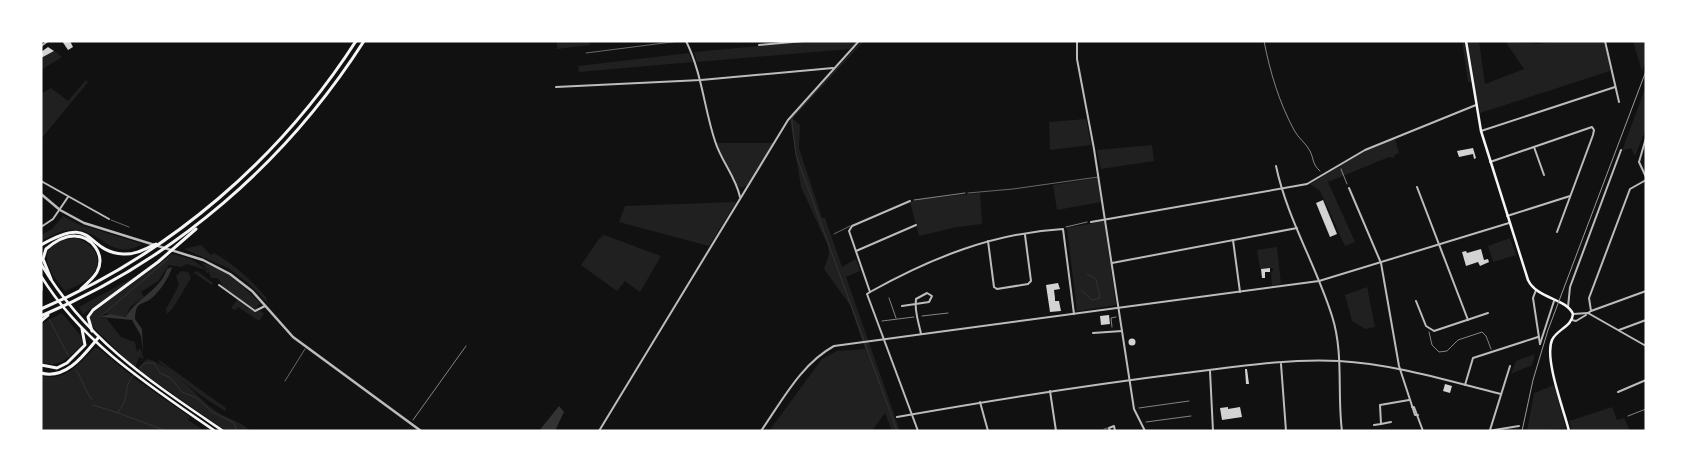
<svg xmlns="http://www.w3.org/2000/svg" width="1687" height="472" font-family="Lato,sans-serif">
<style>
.green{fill:#202020}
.water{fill:#333}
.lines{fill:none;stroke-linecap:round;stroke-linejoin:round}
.stream{stroke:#333;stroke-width:1}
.building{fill:#d3d3d3}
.path{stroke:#f5f5f5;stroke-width:0.5}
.service{stroke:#bcbcbc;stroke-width:0.5}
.minor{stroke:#bcbcbc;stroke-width:2}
.tertiary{stroke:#bcbcbc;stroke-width:2.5}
.secondary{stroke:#f5f5f5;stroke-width:2.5}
.primary{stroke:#f5f5f5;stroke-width:2.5}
.motorway{stroke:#f5f5f5;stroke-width:3}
.rail{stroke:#9a9a9a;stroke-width:1}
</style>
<rect width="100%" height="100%" fill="#111"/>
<g class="green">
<path d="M557 41H589L590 45 557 49Z"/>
<path d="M812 41H857L850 49 697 62 694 52Z"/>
<path d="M1462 41H1479L1485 84 1524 69 1505 41 1539 44 1550 41H1606L1610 71 1480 113 1479 105H1476L1472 82H1468Z"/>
<path d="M1633 41H1646V60L1642 71Z"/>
<path d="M55 51 62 57 41 70V58Z"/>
<path d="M689 53 693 62 579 72 578 66Z"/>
<path d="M86 80 88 82 41 139V94L51 88 68 101Z"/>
<path d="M1646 86V128L1635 156 1631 148 1622 151Z"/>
<path d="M790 119H793L800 125 799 148 822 218H825L842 267 856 259 860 271 846 277 900 431H892L885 413 872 431H769L822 359 837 351 865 349 850 305 824 269 829 254 828 246 801 187Z"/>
<path d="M1086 119 1091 145 1050 150 1049 122Z"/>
<path d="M1395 138 1399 153 1395 155 1394 158 1389 157 1328 182 1355 242 1345 246 1320 191 1310 184 1365 151Z"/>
<path d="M716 143H773L747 185 742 188 739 187Z"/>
<path d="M1152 145 1154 161 1101 169 1097 150Z"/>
<path d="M1098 178 1101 202 1057 210 1053 185Z"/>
<path d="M980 193 982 224 957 227 919 236 910 202 921 199Z"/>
<path d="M736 202 709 246 619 222 625 206Z"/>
<path d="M63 216 78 224 142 244C113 261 103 233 78 230 64 228 53 235 41 241V235L52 229Z"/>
<path d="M1104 221 1116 305 1077 311 1067 228Z"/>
<path d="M604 235 661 256 640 292 625 281 617 291 581 265 599 239Z"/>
<path d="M76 238C92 243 105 258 93 274 87 282 74 287 65 291 44 267 34 243 76 238Z"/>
<path d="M1510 238 1516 255 1493 262 1488 246Z"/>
<path d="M201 245 211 255 214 253C235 265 250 279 266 297L267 302 248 283 228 268 184 249Z"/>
<path d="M1277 247 1281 284 1272 286 1271 272 1273 271V268L1260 269 1257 250Z"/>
<path d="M172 254 191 259 209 271 201 263C222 266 242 285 257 300L260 304 257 306 259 308 253 309 223 287 218 278H211L209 272 206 273V270L187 264 181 267 169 265 158 281 141 292 144 297 130 307 126 317 104 313 100 318H106L121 337 135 342 137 352 140 348 144 359 139 357 135 368 93 327 90 321 91 314Z"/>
<path d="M181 271 188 272 191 278 194 272 197 271 213 283 212 285 194 273 173 308 167 314 166 309 179 285 176 276Z"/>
<path d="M134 277 135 279 83 314 79 307Z"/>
<path d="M1367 287 1375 327 1365 329 1352 321 1345 295Z"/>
<path d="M237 300 253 311H261L264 314 259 321 238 307 235 310 231 308Z"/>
<path d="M62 313 80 335 83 344C70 356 61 368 42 363L41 324Z"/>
<path d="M95 348 99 349 134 378 190 417 188 420 205 431H41V376C66 382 78 364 95 348Z"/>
<path d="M1535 354 1532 365 1511 374 1516 361Z"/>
<path d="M147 359C175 366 194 396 217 412 228 419 241 421 250 431H226L140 371 139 367Z"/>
<path d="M159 360 226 408 225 411 200 395 158 361Z"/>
<path d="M1554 385 1566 429 1527 431 1534 393Z"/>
<path d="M1612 407 1617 420 1624 418 1630 431H1572L1569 421Z"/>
</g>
<g class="water">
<path d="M172 267C170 276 160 291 153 297 142 307 136 299 135 319L142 329 143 354 141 336 132 320 100 317 110 314 126 317C136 298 160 291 167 269Z"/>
<path d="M559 406 564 412 555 431H539Z"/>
</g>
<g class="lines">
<g class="stream">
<path d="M863 41 792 118V123L796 155 897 431"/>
<path d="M1081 290 1092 300 1100 298 1096 279 1087 274"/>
<path d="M100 317 168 259"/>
<path d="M49 319 69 357"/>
<path d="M76 370C83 380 85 391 92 400"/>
<path d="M93 405 118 413 120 409"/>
<path d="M121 408C126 400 126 396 127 388 129 378 138 370 145 363H154L160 373 171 378 182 392 197 398 211 411 234 423 237 431"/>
<path d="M118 413 167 431"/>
</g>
</g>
<g class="building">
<path d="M62 41H70L73 47 68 50Z"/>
<path d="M48 47 54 51 41 58V52Z"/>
<path d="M1473 148 1476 158 1474 159 1473 154 1459 157 1457 151Z"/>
<path d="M1323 200 1337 234 1330 237 1316 203Z"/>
<path d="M1481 249 1484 260 1488 259 1489 262 1480 266 1478 262 1466 266 1462 252 1466 251 1467 253Z"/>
<path d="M1270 268V272H1265V278H1262L1261 269Z"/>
<path d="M1058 283 1060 289 1054 290 1055 298V301H1059L1061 311 1050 312 1046 285Z"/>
<path d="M1109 315 1110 324 1101 325 1100 316Z"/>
<circle cx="1132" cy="342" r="3.5"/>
<path d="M1245 369H1247L1249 384H1246Z"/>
<path d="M1445 384 1452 386 1450 393 1443 391Z"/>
<path d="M1228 407V409L1240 407 1242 417 1222 420 1220 408Z"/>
</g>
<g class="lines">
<g class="path">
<path d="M1264 41C1270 72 1279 102 1294 130 1298 138 1306 143 1310 151 1314 159 1312 164 1320 171"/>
<path d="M1341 169 1347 184"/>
<path d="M914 200 965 193"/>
<path d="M1066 227 1087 222"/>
<path d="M889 298 896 318"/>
<path d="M922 316 948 313"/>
<path d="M882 321 914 317"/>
<path d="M1112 327 1111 318 1116 317"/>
<path d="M1429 332 1432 345 1439 352 1447 351 1458 340 1482 332 1486 336 1491 349"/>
<path d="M1139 408 1189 401"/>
<path d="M1628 416 1646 409"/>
<path d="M413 420 466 346"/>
<path d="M1146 422 1191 416"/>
</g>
<g class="service">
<path d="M586 53 680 41"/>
<path d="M968 193 1013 189 1098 177"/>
<path d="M111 220 129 227"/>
<path d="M834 234 850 226"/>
<path d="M285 381 305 349"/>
<path d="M1104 429 1108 428"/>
</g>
<g class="minor">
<path d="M686 41C702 73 704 108 715 141 721 161 736 177 740 197"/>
<path d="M1077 41V59L1094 149 1134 409 1145 431"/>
<path d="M1605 41 1619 102"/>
<path d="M759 45 804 41"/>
<path d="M41 46 48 41"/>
<path d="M556 87 701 80 833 68"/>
<path d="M1481 131 1615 87"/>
<path d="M1646 138 1639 162 1646 177"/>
<path d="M1534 147 1544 175"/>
<path d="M1490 162 1592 127 1594 130 1593 135 1557 232"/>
<path d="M1276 166C1287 218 1316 265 1332 316 1344 353 1337 394 1342 431"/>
<path d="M41 181 109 219"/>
<path d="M1417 187 1468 320"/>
<path d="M1349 188 1381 263 1399 366 1415 415H1418"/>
<path d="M910 201 852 226 849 231 870 292 867 294 918 431"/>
<path d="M1507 216 1570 196"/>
<path d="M1091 222 1307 184 1365 150 1476 105"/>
<path d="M41 227 53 219 68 197"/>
<path d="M1233 240 1240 292"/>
<path d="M988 241 994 287 997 289 1028 284 1031 281 1025 235"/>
<path d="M856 251 916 225"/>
<path d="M1112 263 1297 228"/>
<path d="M219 285 255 311 265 306"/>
<path d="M1536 290 1533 298 1540 344"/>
<path d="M870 292C931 258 993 233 1063 229L1074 314"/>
<path d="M1416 301 1426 326 1434 331 1488 313"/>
<path d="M902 306 929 302 932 296 927 293 916 299C914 311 919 323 921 334"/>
<path d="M1568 307 1570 287 1621 150"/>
<path d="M1591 311 1646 291"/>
<path d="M1588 313 1591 311 1589 298 1630 189 1646 180"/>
<path d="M1573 314 1588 313 1646 346"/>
<path d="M1572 320 1576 321 1586 315"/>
<path d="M1619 330 1646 320"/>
<path d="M1093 333 1122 331"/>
<path d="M1540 344 1554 301"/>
<path d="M1281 364 1286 431"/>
<path d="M1210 371 1213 431"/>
<path d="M1465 385 1473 358 1538 337"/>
<path d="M1050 391 1056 431"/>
<path d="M1618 392 1646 380"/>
<path d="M980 402 988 431"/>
<path d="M1412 407H1414L1423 431"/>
<path d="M897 417C993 400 1088 385 1185 373 1234 367 1290 358 1339 361 1394 364 1448 381 1501 394"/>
<path d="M1381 424 1391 422"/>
<path d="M1374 425 1381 424 1380 405 1409 400"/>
<path d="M1490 430 1510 366"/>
<path d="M599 431 788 120 859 41"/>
<path d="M761 431C782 401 801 364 834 346L1319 281 1509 223"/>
<path d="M1110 431 1109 428 1114 426 1115 431"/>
<path d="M1488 431 1519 426"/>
</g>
<path class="tertiary" d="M41 194 60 210 84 223 203 260 230 274 252 291 293 337 421 431"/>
<path class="secondary" d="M1466 41 1481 131 1528 280C1537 299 1566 298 1573 314 1572 327 1557 329 1552 340 1544 359 1564 410 1569 431"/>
<g class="primary">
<path d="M41 264C87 341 151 382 223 431"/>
<path d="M41 276C83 344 150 386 215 431"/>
</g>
<g class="motorway">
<path d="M41 245C97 213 83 251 123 254 135 255 145 249 156 244"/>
<path d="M41 278V290"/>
<path d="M51 279 43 259 46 249C53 243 64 236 74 236 92 236 106 255 97 272 93 279 86 284 81 289"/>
<path d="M41 309C171 253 280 159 356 41"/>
<path d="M41 316C175 259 286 163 364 41"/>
<path d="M41 321 48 315"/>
<path d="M92 331 88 317 93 310 158 262 196 229"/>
<path d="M41 365 57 368 67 363 85 345 82 329"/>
<path d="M41 373C66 380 84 355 98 338"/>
</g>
<path class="rail" d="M1522 431 1533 380 1548 330 1646 71"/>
</g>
<rect width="1687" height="472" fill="none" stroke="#ffffff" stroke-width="85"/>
</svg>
